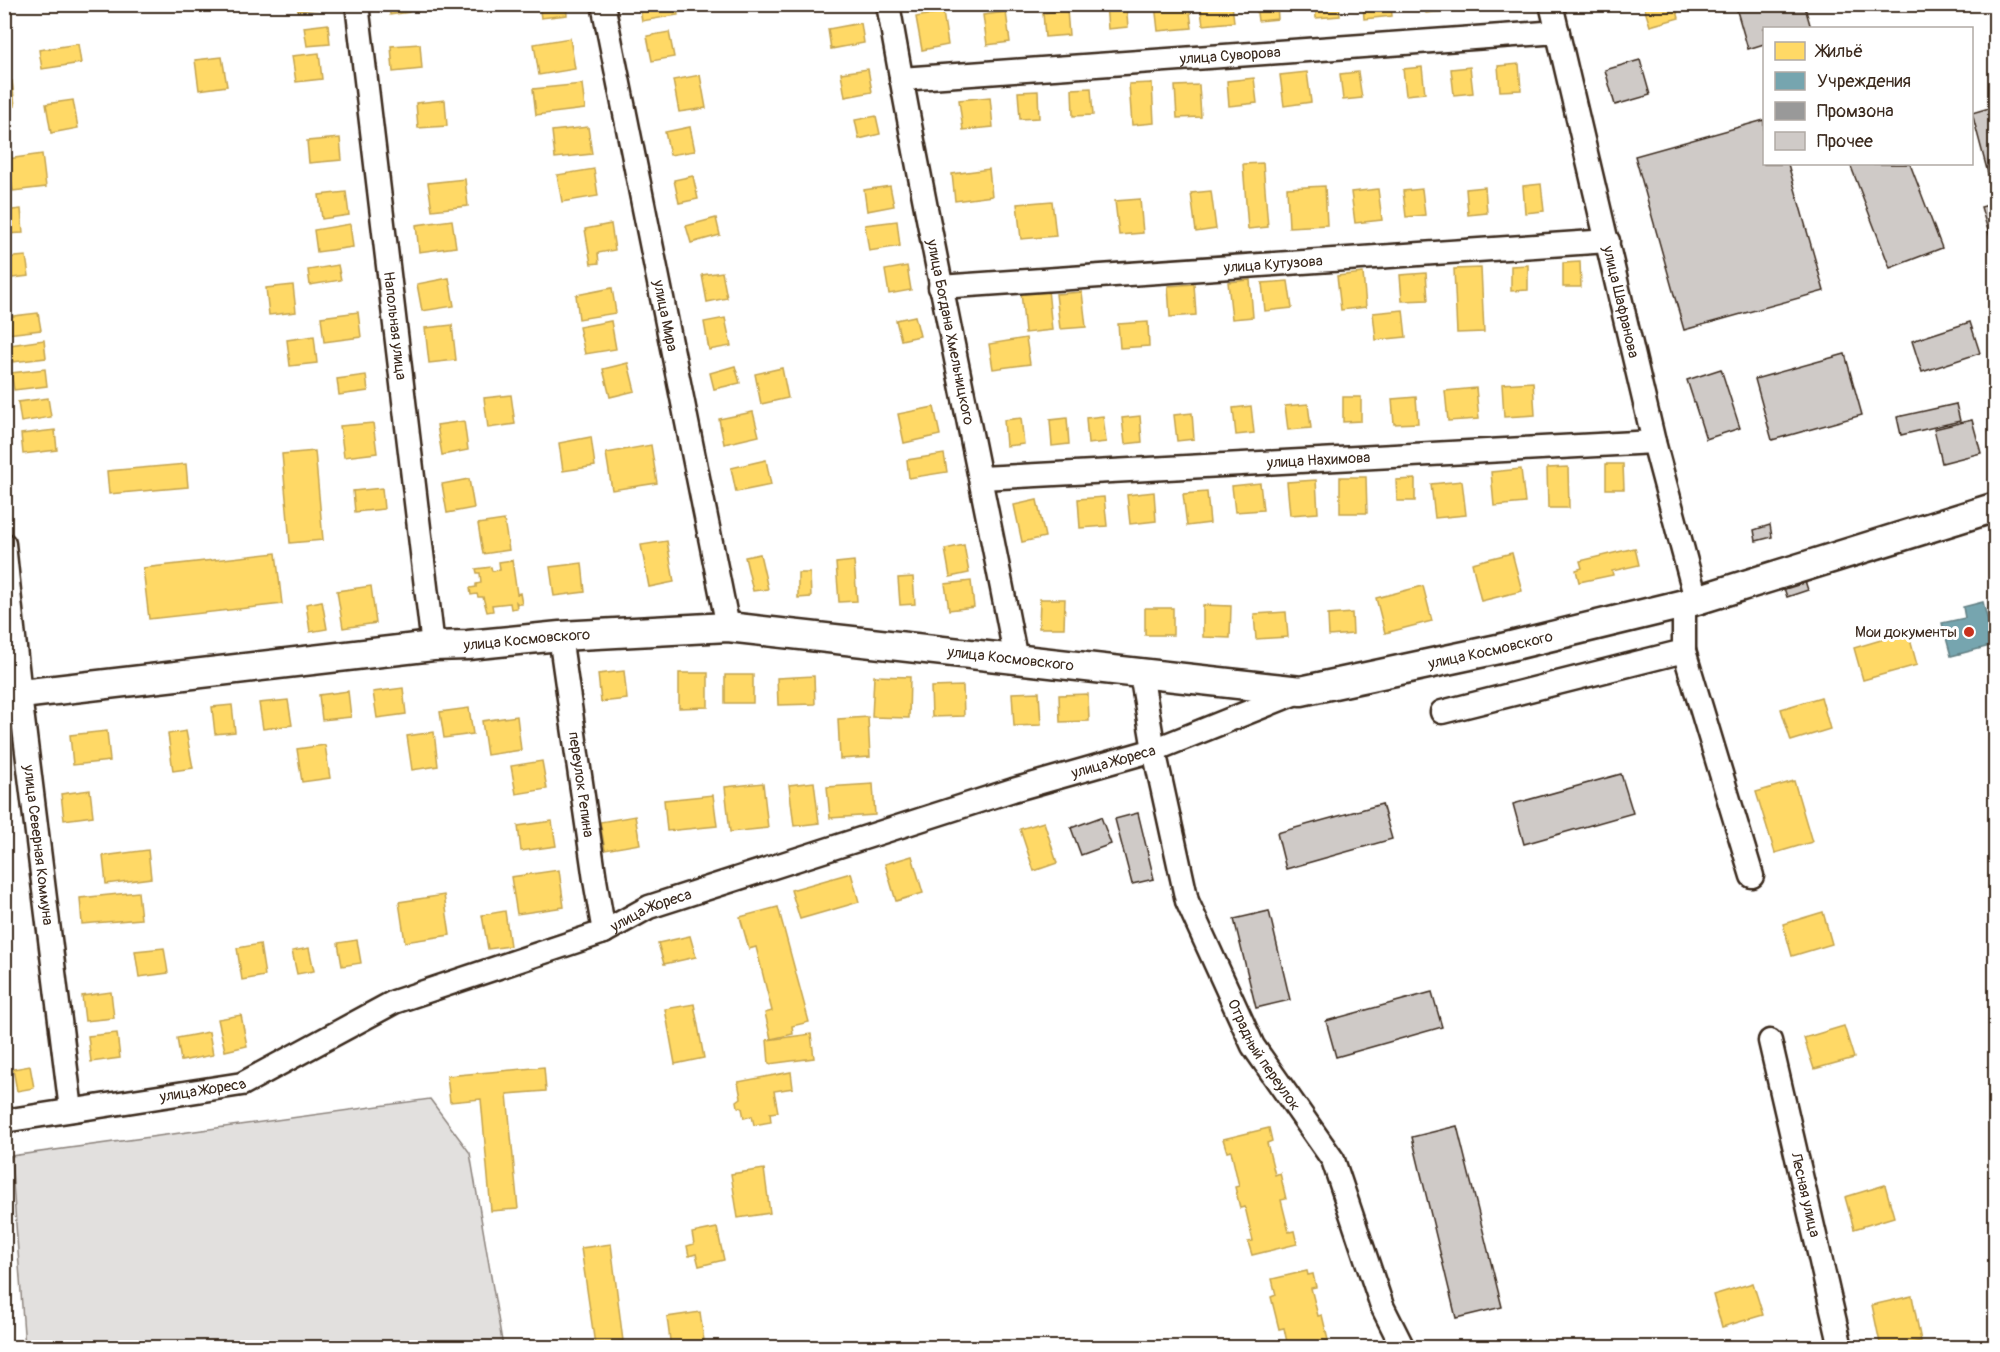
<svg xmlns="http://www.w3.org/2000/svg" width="2000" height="1352" font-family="Pangolin,sans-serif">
  <rect width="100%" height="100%" fill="#fff"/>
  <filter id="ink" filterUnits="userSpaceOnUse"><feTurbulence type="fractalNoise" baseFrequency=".0167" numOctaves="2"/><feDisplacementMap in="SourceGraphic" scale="12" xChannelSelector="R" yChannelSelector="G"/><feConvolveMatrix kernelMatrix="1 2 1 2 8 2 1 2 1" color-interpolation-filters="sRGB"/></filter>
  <g filter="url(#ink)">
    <!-- green -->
    <path fill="#e2e0de" stroke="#8e857e" stroke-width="1.5" d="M430 1099 470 1153 503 1347H25L11 1156Z"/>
    <!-- homes -->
    <g fill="#ffd966" stroke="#c4a450" stroke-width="1.5">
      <path d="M297 4H326V8L298 11Z"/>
      <path d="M389 4H408L409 12 390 15Z"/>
      <path d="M539 4H566L567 15 541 18Z"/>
      <path d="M639 4H676L678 15 642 21Z"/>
      <path d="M794 4H826L827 7 794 11Z"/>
      <path d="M1106 4H1126L1128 27 1108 29Z"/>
      <path d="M1155 4H1189L1192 28 1158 31Z"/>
      <path d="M1200 4H1232L1234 22 1203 25Z"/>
      <path d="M1256 4H1277L1278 19 1258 21Z"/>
      <path d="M1315 4H1339L1340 16 1316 18Z"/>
      <path d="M1363 4H1391L1392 16 1364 19Z"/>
      <path d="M1425 4H1444L1445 11 1426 13Z"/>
      <path d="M1643 4H1675L1679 18 1650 26Z"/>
      <path d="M1067 10 1069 35 1045 37 1043 13Z"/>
      <path d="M943 12 948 45 922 50 916 17Z"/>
      <path d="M1006 12 1010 42 987 45 983 15Z"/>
      <path d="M861 23 864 43 831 49 828 29Z"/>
      <path d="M328 24 330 44 307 46 304 27Z"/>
      <path d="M669 32 674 57 652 61 647 36Z"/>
      <path d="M570 38 575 69 539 75 534 44Z"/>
      <path d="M78 44 81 63 42 69 39 50Z"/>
      <path d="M420 44 422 69 393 72 391 46Z"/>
      <path d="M319 53 322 79 296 82 292 56Z"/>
      <path d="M222 57 227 86 199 90 195 60Z"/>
      <path d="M1519 64 1521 90 1500 91 1498 66Z"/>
      <path d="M1422 67 1425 93 1406 95 1403 69Z"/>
      <path d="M1470 67 1473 93 1454 95 1451 69Z"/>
      <path d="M868 69 872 92 845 97 841 73Z"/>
      <path d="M1307 72 1311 102 1284 106 1280 75Z"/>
      <path d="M1358 72 1362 98 1343 100 1340 74Z"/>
      <path d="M700 75 706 108 679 112 673 80Z"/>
      <path d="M1254 78 1257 103 1229 106 1227 81Z"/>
      <path d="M12 81 15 106 4 107V82Z"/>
      <path d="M1152 83 1154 123 1132 125 1129 84Z"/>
      <path d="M582 84 585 109 536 115 533 89Z"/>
      <path d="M1199 85 1201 117 1177 118 1175 86Z"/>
      <path d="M1091 88 1093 115 1073 116 1072 89Z"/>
      <path d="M1038 91 1039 118 1020 119 1018 92Z"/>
      <path d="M990 97 993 127 963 130 959 100Z"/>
      <path d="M73 100 78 128 51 133 46 104Z"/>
      <path d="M445 100 447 126 418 128 416 103Z"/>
      <path d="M876 116 880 134 859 139 855 120Z"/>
      <path d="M588 127 592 154 555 158 552 131Z"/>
      <path d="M690 127 695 151 670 155 665 132Z"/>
      <path d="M340 138 342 160 309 163 307 141Z"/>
      <path d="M42 154 46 187 13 191 8 159Z"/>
      <path d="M1263 163 1268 227 1248 229 1243 164Z"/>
      <path d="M594 169 598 196 562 202 557 175Z"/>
      <path d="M989 169 992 196 955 201 952 174Z"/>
      <path d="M693 176 698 199 679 203 674 180Z"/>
      <path d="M465 179 468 206 432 210 428 183Z"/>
      <path d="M1541 184 1544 211 1525 213 1523 186Z"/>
      <path d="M890 186 894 206 867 211 864 190Z"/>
      <path d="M1325 186 1327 225 1289 227 1287 188Z"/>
      <path d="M1485 187 1487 213 1468 215 1466 189Z"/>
      <path d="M1378 189 1382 220 1355 223 1351 192Z"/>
      <path d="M1422 189 1425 215 1406 217 1403 191Z"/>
      <path d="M1211 191 1216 229 1196 232 1191 193Z"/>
      <path d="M346 192 349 215 322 219 319 195Z"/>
      <path d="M1140 199 1143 233 1119 235 1115 201Z"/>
      <path d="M1052 201 1056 236 1021 239 1017 204Z"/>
      <path d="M21 209 23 233 4 234V211Z"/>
      <path d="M716 218 720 235 691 243 686 226Z"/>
      <path d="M452 220 456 247 419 252 416 225Z"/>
      <path d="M897 221 900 246 869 251 865 225Z"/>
      <path d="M350 224 353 247 317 252 314 230Z"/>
      <path d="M611 224 615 250 598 253 599 263 591 264 585 229Z"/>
      <path d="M26 256 29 276 4 279V258Z"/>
      <path d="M1580 262 1581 287H1563V263Z"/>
      <path d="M338 265 341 280 310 285 308 270Z"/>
      <path d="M1528 265V290L1511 291V266Z"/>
      <path d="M907 266 911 290 889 294 885 270Z"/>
      <path d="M1481 268 1484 332 1457 333 1454 269Z"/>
      <path d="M722 272 727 298 707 302 702 275Z"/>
      <path d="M1363 273 1366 307 1341 310 1337 276Z"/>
      <path d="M1426 273 1428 300 1402 301 1400 275Z"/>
      <path d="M449 278 454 306 422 311 417 284Z"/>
      <path d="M1250 280 1253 317 1232 319 1228 282Z"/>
      <path d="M1288 281 1292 308 1265 311 1262 283Z"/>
      <path d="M1194 284 1196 315 1170 317 1168 286Z"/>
      <path d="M293 285 296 312 269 315 266 288Z"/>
      <path d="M612 288 616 313 579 319 576 295Z"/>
      <path d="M1048 289 1052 330 1025 333 1021 292Z"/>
      <path d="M1082 292 1086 327 1060 329 1056 294Z"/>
      <path d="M1403 310 1406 337 1376 340 1373 313Z"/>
      <path d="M358 312 361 337 324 342 321 317Z"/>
      <path d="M38 313 41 330 7 334 5 317Z"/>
      <path d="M915 316 920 336 901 340 896 320Z"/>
      <path d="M725 318 731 346 709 350 704 322Z"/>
      <path d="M611 321 616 349 585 354 579 327Z"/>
      <path d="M1148 322 1149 346 1120 348 1118 324Z"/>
      <path d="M452 325 456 360 429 363 425 328Z"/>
      <path d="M314 336 317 363 290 366 287 340Z"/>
      <path d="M1026 338 1030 364 993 369 989 344Z"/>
      <path d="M44 340 46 358 13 362 10 345Z"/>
      <path d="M628 363 635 391 610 397 603 369Z"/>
      <path d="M735 366 740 383 714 389 710 373Z"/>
      <path d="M782 368 788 398 761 404 755 374Z"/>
      <path d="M45 369 47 386 14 390 11 373Z"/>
      <path d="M366 375 368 391 339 395 337 379Z"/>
      <path d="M1533 382 1535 415 1504 417 1502 384Z"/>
      <path d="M1476 388 1479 419 1448 421 1445 391Z"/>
      <path d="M511 395 515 424 488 428 484 398Z"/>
      <path d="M1343 397H1361V421L1343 422Z"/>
      <path d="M1416 397 1418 423 1394 424 1392 399Z"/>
      <path d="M48 398 51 417 21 422 18 402Z"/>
      <path d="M1308 404 1311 428 1288 430 1285 406Z"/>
      <path d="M1251 406 1254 433 1236 435 1233 408Z"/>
      <path d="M934 407 940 435 904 443 898 414Z"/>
      <path d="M753 412 759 436 724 444 719 419Z"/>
      <path d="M1192 413 1194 439 1177 441 1174 415Z"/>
      <path d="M1103 416 1106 442 1088 444 1086 418Z"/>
      <path d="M1140 416 1142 442 1125 444 1122 418Z"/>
      <path d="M1021 418 1024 444 1006 446 1004 420Z"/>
      <path d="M1067 418 1069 444 1052 446 1050 420Z"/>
      <path d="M464 421 468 450 442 455 437 425Z"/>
      <path d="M373 423 377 453 344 457 340 426Z"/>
      <path d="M55 430 57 450 23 454 21 434Z"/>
      <path d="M591 437 595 466 563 471 559 443Z"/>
      <path d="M651 445 657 483 612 490 606 453Z"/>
      <path d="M315 451 323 540 290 543 282 454Z"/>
      <path d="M944 454 947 472 909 478 907 460Z"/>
      <path d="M766 460 771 485 736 492 731 468Z"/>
      <path d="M186 464 188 487 109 494 107 471Z"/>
      <path d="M1606 464H1623L1624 489H1606Z"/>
      <path d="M1568 467 1569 508H1548L1547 468Z"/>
      <path d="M1521 469 1525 503 1494 506 1491 472Z"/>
      <path d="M1340 477H1366L1367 513H1340Z"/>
      <path d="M469 479 474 508 447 513 442 484Z"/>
      <path d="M1415 479V501H1397L1396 480Z"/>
      <path d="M1316 480 1318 513 1290 515 1287 482Z"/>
      <path d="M1462 481 1466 515 1435 518 1431 484Z"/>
      <path d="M1260 483 1263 510 1235 512 1232 486Z"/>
      <path d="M382 488 384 509 355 512 353 491Z"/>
      <path d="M1154 492 1156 521 1130 524 1127 495Z"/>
      <path d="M1207 492 1210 523 1187 526 1183 494Z"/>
      <path d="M1104 497 1107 526 1080 528 1078 499Z"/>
      <path d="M1037 500 1045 537 1022 542 1014 505Z"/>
      <path d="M504 520 509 550 483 554 478 524Z"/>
      <path d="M667 541 674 582 649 587 641 545Z"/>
      <path d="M964 545 969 573 950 577 945 549Z"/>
      <path d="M1635 548 1639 565 1612 571 1613 575 1579 582 1576 570 1582 568 1580 561Z"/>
      <path d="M276 553 282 604 149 619 143 568Z"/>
      <path d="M1512 553 1522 591 1481 601 1472 563Z"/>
      <path d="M760 554 768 589 753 591 745 557Z"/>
      <path d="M512 560 517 594 520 593 522 604H518L516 602 517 608 511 609 510 603 492 605 493 611 487 612 483 597H478L477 594 471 595 470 588 476 587V584L481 583 480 573H477L476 569 491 567 492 571 500 570 499 562Z"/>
      <path d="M854 561 857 601 839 602 836 563Z"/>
      <path d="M582 563 585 592 554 596 550 567Z"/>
      <path d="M798 573H810L811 597 798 598Z"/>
      <path d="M913 577 915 604 900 605 898 578Z"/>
      <path d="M971 581 974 607 949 610 945 584Z"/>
      <path d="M371 586 376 623 343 628 337 591Z"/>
      <path d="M1423 586 1432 621 1385 633 1376 598Z"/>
      <path d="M1040 599H1065L1064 628H1039Z"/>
      <path d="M322 601 327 629 310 632 306 604Z"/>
      <path d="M1203 605 1231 606 1230 638 1203 637Z"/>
      <rect x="1145" y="608" width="28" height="27"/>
      <path d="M1286 612 1288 637 1256 639 1254 614Z"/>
      <path d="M1352 613 1353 634 1329 636 1328 615Z"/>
      <path d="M1908 632 1917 665 1863 680 1854 648Z"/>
      <path d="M624 671 627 699 601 702 598 674Z"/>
      <path d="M679 673H708V707L679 708Z"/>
      <rect x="725" y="675" width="28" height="28"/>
      <path d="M814 676 815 704 778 705 777 678Z"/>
      <path d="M874 676 910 677 909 718 872 717Z"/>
      <path d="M963 686 964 716 932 717 931 687Z"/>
      <path d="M403 688 406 714 377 718 373 692Z"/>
      <path d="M348 691 351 717 322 720 319 695Z"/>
      <path d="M1039 692 1041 725 1014 726 1012 693Z"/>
      <path d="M1088 694 1089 721 1060 722 1059 695Z"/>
      <path d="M1821 697 1830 729 1791 741 1781 709Z"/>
      <path d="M288 700 292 725 263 729 259 703Z"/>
      <path d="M232 705 235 732 215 734 212 707Z"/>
      <path d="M469 708 473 734 444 738 440 712Z"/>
      <path d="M517 716 521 750 487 755 482 721Z"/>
      <path d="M868 717 870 757 840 759 838 719Z"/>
      <path d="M107 731 110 761 73 765 70 735Z"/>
      <path d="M186 731 193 768 173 771 168 734Z"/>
      <path d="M434 732 438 766 412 770 407 736Z"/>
      <path d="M325 745 330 778 302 782 297 749Z"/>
      <path d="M542 761 547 789 516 794 511 766Z"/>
      <path d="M1794 781 1812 842 1775 853 1756 792Z"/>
      <path d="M814 782 819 823 794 826 789 785Z"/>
      <path d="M763 783 768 828 730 832 725 787Z"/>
      <path d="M873 784 875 815 830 818 827 787Z"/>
      <path d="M90 790 93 816 64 820 61 794Z"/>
      <path d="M713 795 717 826 667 831 664 800Z"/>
      <path d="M635 816 640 844 605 850 600 822Z"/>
      <path d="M552 821 556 846 521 851 518 826Z"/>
      <path d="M1044 822 1057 863 1034 871 1020 829Z"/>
      <path d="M148 850 151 878 106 884 103 856Z"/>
      <path d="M912 856 923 893 896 901 885 864Z"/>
      <path d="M559 870 564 907 517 914 511 877Z"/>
      <path d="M851 873 859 902 800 919 791 890Z"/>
      <path d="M4 876 8 902H4Z"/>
      <path d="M138 892 141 919 82 924 80 898Z"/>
      <path d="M444 895 450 935 405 942 399 902Z"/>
      <path d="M778 907 809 1022 792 1026 793 1034 771 1039 765 1013 772 1011 756 947 749 949 740 917Z"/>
      <path d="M505 911 510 946 488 949 482 915Z"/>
      <path d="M1823 912 1832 944 1792 956 1783 924Z"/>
      <path d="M690 936 696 957 664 964 658 943Z"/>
      <path d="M357 940 361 963 342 966 338 943Z"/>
      <path d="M260 944 265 976 242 980 237 948Z"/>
      <path d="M164 948 168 973 139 977 135 951Z"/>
      <path d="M309 948 314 971 297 974 292 951Z"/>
      <path d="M111 992 114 1018 85 1021 82 996Z"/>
      <path d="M694 1004 704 1058 675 1064 665 1009Z"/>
      <path d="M241 1015 247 1046 225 1051 218 1019Z"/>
      <path d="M1844 1026 1854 1058 1814 1069 1804 1038Z"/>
      <path d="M209 1032 213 1055 181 1061 177 1038Z"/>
      <path d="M117 1033 120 1058 91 1062 88 1036Z"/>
      <path d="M811 1034 814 1058 769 1064 767 1040Z"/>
      <path d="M30 1066 34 1088 17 1091 13 1069Z"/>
      <path d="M544 1067 546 1091 507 1094 518 1209 491 1211 481 1099 450 1102 447 1076Z"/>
      <path d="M791 1072 793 1088 774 1091 778 1112 770 1113 771 1122 754 1125 752 1116 744 1118 742 1108 738 1107 737 1101 741 1098 738 1082Z"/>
      <path d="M1269 1128 1272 1141 1267 1143 1275 1175 1280 1173 1286 1199 1281 1200 1289 1232 1294 1231 1297 1244 1252 1255 1248 1242 1253 1241 1245 1207 1240 1208 1235 1187 1239 1186 1231 1151 1227 1152 1223 1139Z"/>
      <path d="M764 1169 770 1213 738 1218 731 1174Z"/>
      <path d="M1885 1185 1894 1217 1854 1229 1845 1197Z"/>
      <path d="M717 1228 724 1260 699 1266 696 1254 689 1256 687 1246 694 1244 692 1233Z"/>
      <path d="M611 1244 623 1341 595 1345 581 1248Z"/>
      <path d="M1307 1271 1308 1275 1313 1274 1316 1287 1311 1288 1318 1316 1322 1315 1328 1340 1323 1342 1325 1348H1283L1288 1347 1284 1328 1279 1329 1271 1297 1276 1295 1272 1279Z"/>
      <path d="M1753 1283 1763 1315 1722 1327 1713 1295Z"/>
      <path d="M1912 1296 1921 1341 1893 1348H1881L1872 1305Z"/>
      <path d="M700 1312 705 1348H671L667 1317Z"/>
    </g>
    <!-- public -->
    <path fill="#76a5af" stroke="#648084" stroke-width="1.5" d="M1983 602 1994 645 1951 656 1942 623 1965 618 1963 607Z"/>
    <!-- industry -->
    <path fill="#999" stroke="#7d7874" stroke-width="1.5" d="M1996 385V404L1990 387Z"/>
    <!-- building -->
    <g fill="#cfcac7" stroke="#3b2a1e" stroke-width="1.5">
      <path d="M1735 4H1804L1811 28H1764V44L1748 49Z"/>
      <path d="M1640 60 1650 95 1615 105 1605 70Z"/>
      <path d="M1996 106V179L1990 181 1972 113Z"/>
      <path d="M1764 120V164H1788L1824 291 1684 330 1635 156Z"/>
      <path d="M1850 164H1910L1942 248 1890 268Z"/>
      <path d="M1996 203V235L1990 237 1981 207Z"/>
      <path d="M1970 322 1980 353 1922 372 1912 341Z"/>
      <path d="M1845 354 1862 415 1772 440 1755 379Z"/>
      <path d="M1721 369 1740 428 1706 439 1687 380Z"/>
      <path d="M1956 404 1960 421 1901 435 1897 417Z"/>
      <path d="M1972 420 1981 453 1942 463 1934 429Z"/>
      <path d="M1770 525 1772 537 1756 541 1754 530Z"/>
      <path d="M1804 578 1808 590 1787 597 1783 585Z"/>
      <path d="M1621 774 1633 813 1524 844 1513 804Z"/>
      <path d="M1382 804 1392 839 1286 869 1277 833Z"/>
      <path d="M1138 813 1154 879 1132 884 1115 819Z"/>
      <path d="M1101 817 1111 844 1081 855 1071 828Z"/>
      <path d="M1269 911 1290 1000 1256 1008 1234 919Z"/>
      <path d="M1432 992 1442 1027 1336 1057 1326 1021Z"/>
      <path d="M1457 1126 1502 1307 1456 1318 1412 1137Z"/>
    </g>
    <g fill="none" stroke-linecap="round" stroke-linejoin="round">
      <defs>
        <g id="minor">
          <path id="s1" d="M357 4 433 646"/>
          <path id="s2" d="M603 4 728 627"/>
          <path id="s3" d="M888 4C926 224 974 441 1016 660"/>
          <path id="s4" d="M1551 4 1654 442 1696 599"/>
          <path id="s5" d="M901 79 1558 32"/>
          <path id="s6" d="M940 287 1608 241"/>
          <path id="s7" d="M981 478 1654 442"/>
          <path id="s8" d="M4 544 20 695 71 1110"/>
          <path id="s9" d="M560 636 595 880 604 932"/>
          <path d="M1684 651 1752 876"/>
          <path id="s10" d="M1141 673 1154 750 1187 901 1253 1046 1333 1160 1382 1306 1403 1348"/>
          <path d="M1442 712 1684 651V604"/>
          <path id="s11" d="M1770 1041 1841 1348"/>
          <path id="s12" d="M4 1121 242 1084 394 1002 604 932 649 907 1013 790 1154 750 1301 691"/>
        </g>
        <g id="major">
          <path id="s13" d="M4 696 433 646 468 645 560 636 728 627 1301 691 1498 649 1684 604 1996 507"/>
        </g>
      </defs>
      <!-- minor casing -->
      <use href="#minor" stroke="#3b2a1e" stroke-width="27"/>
      <!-- major casing -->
      <use href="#major" stroke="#3b2a1e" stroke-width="33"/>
      <!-- minor -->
      <use href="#minor" stroke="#fff" stroke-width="22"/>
      <!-- major -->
      <use href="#major" stroke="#fff" stroke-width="28"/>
    </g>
  </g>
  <!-- markers -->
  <circle fill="#c8321e" stroke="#fff" stroke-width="2" cx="1969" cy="632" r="6"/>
  <g text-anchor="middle" stroke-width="6" stroke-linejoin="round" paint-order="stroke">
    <!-- street labels -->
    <g font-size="15" fill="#3b2a1e" stroke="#fff">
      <text dy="5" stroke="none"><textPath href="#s5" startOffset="330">улица Суворова</textPath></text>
      <text dy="5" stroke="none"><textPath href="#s6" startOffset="334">улица Кутузова</textPath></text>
      <text dy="5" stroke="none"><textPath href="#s4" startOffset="306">улица Шафранова</textPath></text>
      <text dy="5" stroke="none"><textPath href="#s2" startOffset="318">улица Мира</textPath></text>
      <text dy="5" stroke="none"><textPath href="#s1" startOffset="324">Напольная улица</textPath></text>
      <text dy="5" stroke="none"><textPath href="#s3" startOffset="334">улица Богдана Хмельницкого</textPath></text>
      <text dy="5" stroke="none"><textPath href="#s7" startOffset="338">улица Нахимова</textPath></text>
      <text dy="5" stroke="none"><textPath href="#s13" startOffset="526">улица Космовского</textPath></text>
      <text dy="5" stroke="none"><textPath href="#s13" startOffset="1498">улица Космовского</textPath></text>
      <text dy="5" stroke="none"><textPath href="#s13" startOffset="1012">улица Космовского</textPath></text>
      <text dy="5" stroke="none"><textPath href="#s12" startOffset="1173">улица Жореса</textPath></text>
      <text dy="5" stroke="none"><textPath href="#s9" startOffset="150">переулок Репина</textPath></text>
      <text dy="5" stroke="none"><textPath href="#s8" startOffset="303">улица Северная Коммуна</textPath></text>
      <text dy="5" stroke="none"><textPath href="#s12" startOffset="687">улица Жореса</textPath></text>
      <text dy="5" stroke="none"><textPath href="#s10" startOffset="405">Отрадный переулок</textPath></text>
      <text dy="5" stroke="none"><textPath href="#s12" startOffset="201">улица Жореса</textPath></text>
      <text dy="5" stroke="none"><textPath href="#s11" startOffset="158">Лесная улица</textPath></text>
    </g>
    <!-- poi labels -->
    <g font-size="15" fill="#3b2a1e" stroke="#fff" text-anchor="end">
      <text x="1957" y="637">Мои документы</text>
    </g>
  </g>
  <!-- margin -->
  <rect width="2000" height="1352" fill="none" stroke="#fff" stroke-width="24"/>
  <rect x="12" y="12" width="1976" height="1328" fill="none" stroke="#3b2a1e" stroke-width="2" filter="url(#ink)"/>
  <!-- legend -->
  <rect x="1763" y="27" width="210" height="138" fill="#ffffff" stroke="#b1aaa5" stroke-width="1.5"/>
  <rect x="1775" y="42" width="30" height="18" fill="#ffd966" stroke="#b1aaa5" stroke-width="1.5"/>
  <text x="1817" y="57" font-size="18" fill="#3b2a1e">Жильё</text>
  <rect x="1775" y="72" width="30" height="18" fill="#76a5af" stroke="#b1aaa5" stroke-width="1.5"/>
  <text x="1817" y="87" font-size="18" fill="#3b2a1e">Учреждения</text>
  <rect x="1775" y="102" width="30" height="18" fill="#999999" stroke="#b1aaa5" stroke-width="1.5"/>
  <text x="1817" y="117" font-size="18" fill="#3b2a1e">Промзона</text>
  <rect x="1775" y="132" width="30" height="18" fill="#cfcac7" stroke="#b1aaa5" stroke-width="1.5"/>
  <text x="1817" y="147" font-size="18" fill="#3b2a1e">Прочее</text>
</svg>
